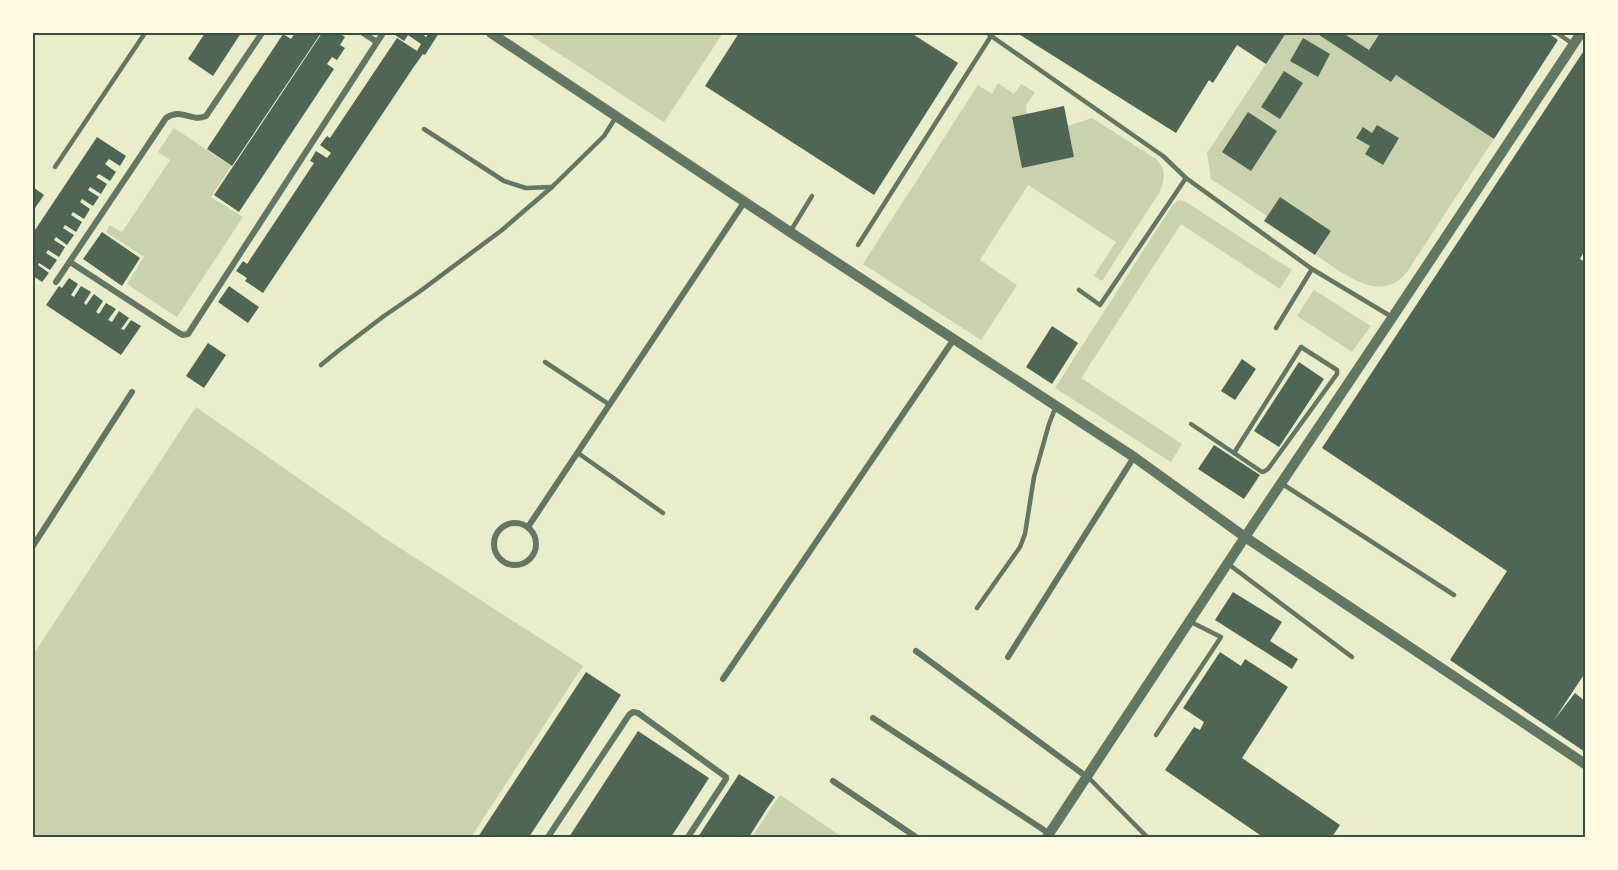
<svg xmlns="http://www.w3.org/2000/svg" width="1618" height="870" font-family="Figtree,sans-serif">
  <rect width="100%" height="100%" fill="#e9edc9"/>
  <!-- green -->
  <g fill="#cad2ad">
    <path d="M527 33H723L664 122Z"/>
    <path d="M1286 33H1316L1391 82 1396 75 1494 139 1407 272C1380 306 1342 272 1316 255L1331 231 1280 197 1267 216 1211 179 1207 153Z"/>
    <path d="M1343 33H1380L1369 50Z"/>
    <path d="M998 83 1014 94 1021 84 1035 92 1026 105 1027 114 1012 117 1023 168 1074 157 1068 126 1092 118 1156 159C1167 169 1165 181 1159 193L1102 281 1094 276 1116 242 1028 185 980 260 1017 285 981 340 863 264 978 85 992 94Z"/>
    <path d="M174 128 231 166 211 197 243 217 177 317 127 284 144 257 106 232 110 225 122 232 170 160 158 152Z"/>
    <path d="M1178 200 1184 201 1292 270 1280 289 1181 224 1081 378 1182 444 1171 462 1055 388 1172 206Z"/>
    <path d="M1314 290 1371 326 1352 352 1297 316Z"/>
    <path d="M196 407 386 539 583 666 471 837H33V655Z"/>
    <path d="M780 795 842 837H752Z"/>
  </g>
  <!-- building -->
  <g fill="#4f6655">
    <path d="M205 33H241L213 76 188 59Z"/>
    <path d="M295 33H321L232 166 207 149 283 34 291 39Z"/>
    <path d="M322 33H339L345 37 340 45 345 48 337 60 332 57 327 64 334 69 239 212 214 195Z"/>
    <path d="M392 33H421L426 37 429 33H439L425 55 423 54 413 68 263 293 245 281 247 278 236 271 243 261 247 264 314 163 310 161 316 151 327 158 331 153 320 145 327 136 330 138 397 38 417 51 421 44 408 35 404 41Z"/>
    <path d="M739 33H911L958 63 874 195 705 86Z"/>
    <path d="M1017 33H1286L1266 64 1237 45 1213 83 1209 80 1176 133Z"/>
    <path d="M1316 33H1343L1369 50 1380 33H1548L1558 40 1494 139 1396 75 1391 82Z"/>
    <path d="M1303 38 1330 54 1318 77 1290 61Z"/>
    <path d="M1585 49V250L1580 259 1585 262V673L1554 720 1575 693 1585 701V752L1450 660 1507 571 1322 448Z"/>
    <path d="M1284 71 1303 83 1280 119 1261 107Z"/>
    <path d="M1064 106 1074 157 1022 168 1012 117Z"/>
    <path d="M1248 112 1277 131 1251 171 1222 152Z"/>
    <path d="M1377 125 1399 138 1383 165 1365 154 1370 146 1356 138 1363 127 1372 133Z"/>
    <path d="M97 137 126 156 120 166 109 159 105 164 116 172 110 181 99 174 96 177 107 184 101 194 90 187 88 190 99 197 93 206 82 199 80 202 90 209 84 219 73 212 71 215 82 222 76 232 65 225 63 228 74 235 67 245 56 237 54 240 65 247 59 257 48 250 46 253 57 260 50 270 39 263 38 265 49 273 42 282 33 276V233Z"/>
    <path d="M33 187 44 195 33 211Z"/>
    <path d="M1280 197 1331 231 1315 255 1264 221Z"/>
    <path d="M102 232 140 258 122 286 83 259Z"/>
    <path d="M69 278 78 284 71 295 74 297 81 286 91 292 84 303 86 305 94 294 103 301 96 312 99 314 106 303 116 309 108 320 112 322 119 311 129 318 121 329 124 330 131 320 141 326 121 355 46 305 59 286 62 288Z"/>
    <path d="M229 286 259 307 248 323 218 302Z"/>
    <path d="M1052 326 1078 343 1052 384 1026 367Z"/>
    <path d="M208 343 226 355 204 388 186 376Z"/>
    <path d="M1242 359 1256 369 1235 400 1221 391Z"/>
    <path d="M1299 362 1324 379 1279 447 1254 431Z"/>
    <path d="M1214 445 1260 475 1244 499 1198 469Z"/>
    <path d="M1233 592 1282 622 1270 641 1298 659 1292 669 1215 620Z"/>
    <path d="M1220 652 1241 666 1245 659 1288 687 1242 758 1340 825 1332 837H1263L1165 770 1194 727 1200 730 1204 722 1183 708Z"/>
    <path d="M586 672 621 695 578 762 529 837H478Z"/>
    <path d="M638 731 709 778 675 831 671 837H569Z"/>
    <path d="M739 774 775 797 766 810 749 837H698Z"/>
  </g>
  <g fill="none" stroke-linecap="round" stroke-linejoin="round">
    <!-- service -->
    <g stroke="#617663" stroke-width="4.5">
      <path d="M987 33 1163 156 1186 178 1312 269 1392 317"/>
      <path d="M1557 33 1573 44"/>
      <path d="M424 129 504 181 526 188 552 187"/>
      <path d="M55 167 145 33"/>
      <path d="M790 232 812 196"/>
      <path d="M858 245 991 36"/>
      <path d="M1079 290 1100 305 1186 178"/>
      <path d="M1276 328 1312 269"/>
      <path d="M1301 347 1337 370V374L1268 469 1265 471 1262 472 1234 453Z"/>
      <path d="M545 362 610 405"/>
      <path d="M321 365 338 351 384 316 419 292 502 230 552 187 604 136 616 117"/>
      <path d="M1191 424 1234 453"/>
      <path d="M578 453 663 513"/>
      <path d="M1281 483 1454 595"/>
      <path d="M1227 563 1352 657"/>
      <path d="M977 608 1020 547 1025 534 1034 477 1049 424 1056 406"/>
      <path d="M1156 735 1221 637 1189 621"/>
      <path d="M1088 777 1147 837"/>
    </g>
    <!-- minor -->
    <g stroke="#617663" stroke-width="6">
      <path d="M363 33 377 42"/>
      <path d="M70 262 179 333 183 335 188 334 383 33"/>
      <path d="M56 282 166 118C182 107 191 123 206 116L262 33"/>
      <circle cx="515" cy="544" r="21"/>
      <path d="M528 527 745 201"/>
      <path d="M33 546 132 392"/>
      <path d="M916 651 1087 777"/>
      <path d="M1008 657 1134 457"/>
      <path d="M723 679 954 339"/>
      <path d="M873 718 1050 834"/>
      <path d="M833 781 916 837"/>
      <path d="M548 837 629 715 633 712 638 713 726 777V779L688 837"/>
    </g>
    <!-- tertiary -->
    <g stroke="#617663" stroke-width="10">
      <path d="M491 33 790 232 1134 457 1245 537 1585 764"/>
      <path d="M1047 837 1245 537 1392 318 1581 33"/>
    </g>
  </g>
  <!-- border -->
  <rect width="1618" height="870" fill="none" stroke="#fefae0" stroke-width="69"/>
  <rect x="34" y="34" width="1550" height="802" fill="none" stroke="#344e41" stroke-width="2"/>
</svg>
